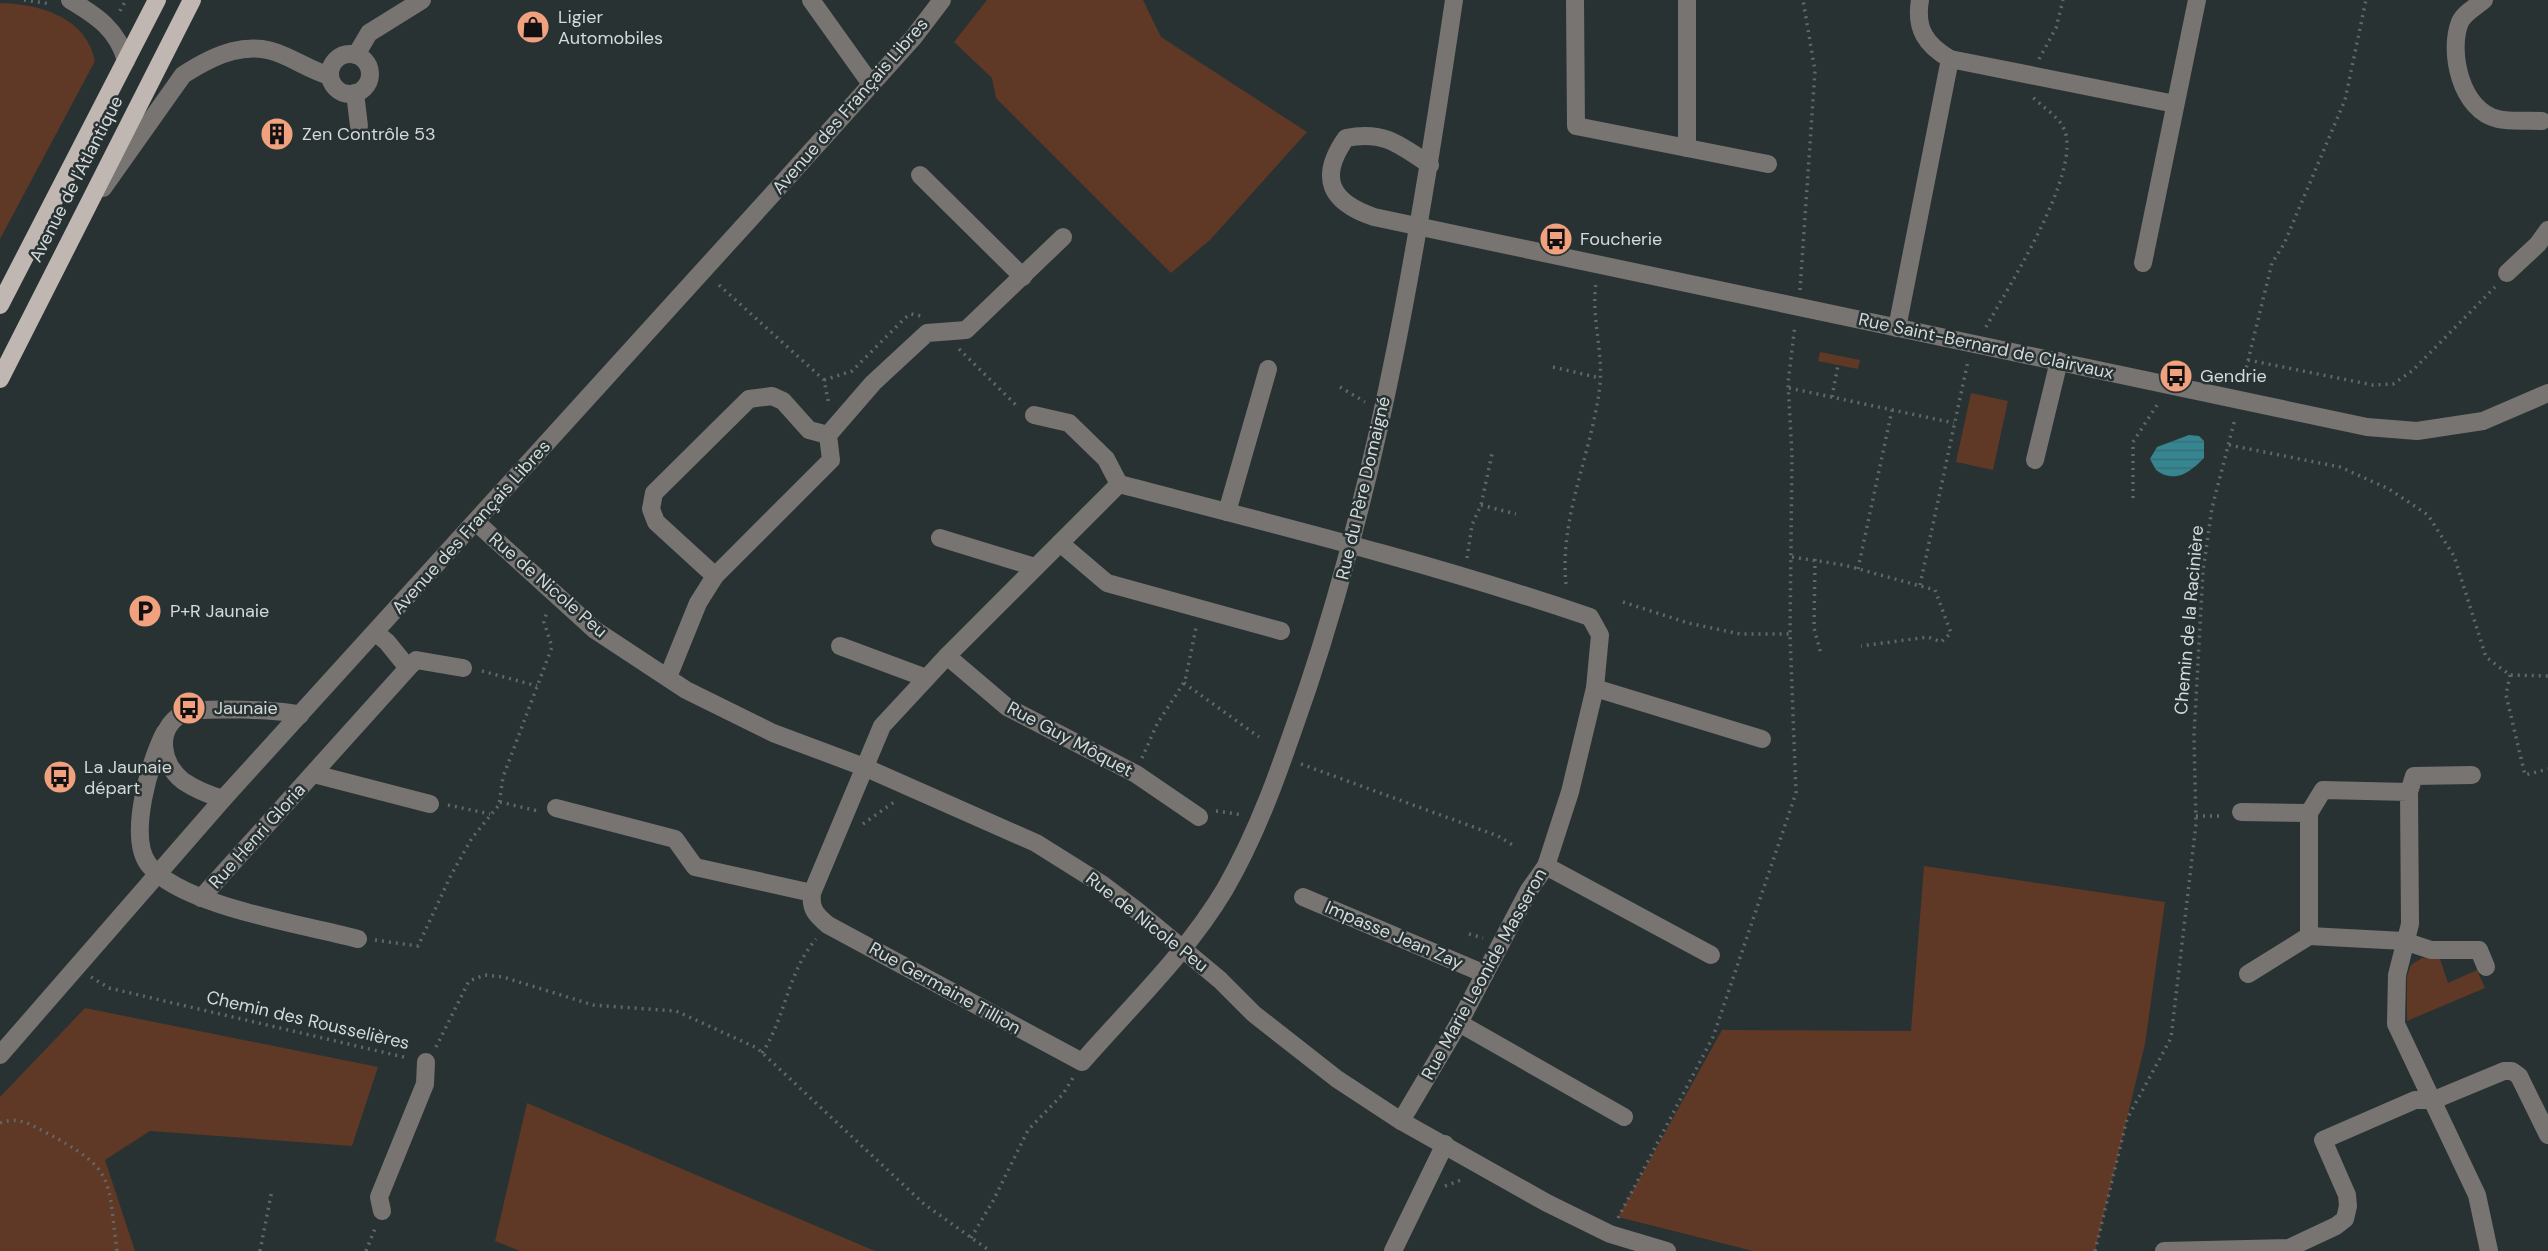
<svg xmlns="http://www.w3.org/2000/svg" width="2548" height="1251" font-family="'DM Sans',sans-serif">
  <defs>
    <pattern id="water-rules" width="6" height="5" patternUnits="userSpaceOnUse" patternTransform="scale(1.75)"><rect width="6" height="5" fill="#368692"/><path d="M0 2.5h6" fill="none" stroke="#3a6e76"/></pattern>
  </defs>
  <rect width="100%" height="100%" fill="#283233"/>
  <!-- green -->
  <g fill="#5f3826">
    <path d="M987 0H1143L1161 37 1307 132 1211 239 1171 273 996 98 992 78 954 42Z"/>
    <path d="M0 3C40 4 86 17 95 61L0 239Z"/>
    <path d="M1820 352 1860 360 1858 369 1818 361Z"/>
    <path d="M1971 393 2008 401 1993 470 1956 462Z"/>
    <path d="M1924 866 2165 902 2145 1044 2095 1251H1753L1618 1217 1722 1030 1911 1031Z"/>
    <path d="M2422 958 2440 959 2448 983 2477 970 2485 988 2407 1021V976L2411 965Z"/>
    <path d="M85 1008 378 1067 352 1146 150 1131 105 1160 135 1251H0V1097Z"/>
    <path d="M527 1103 875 1251H520L495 1241Z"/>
  </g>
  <!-- water -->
  <path fill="url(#water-rules)" d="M2189 435 2199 436 2204 441V458C2189 473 2175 484 2156 470L2150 459 2157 447Z"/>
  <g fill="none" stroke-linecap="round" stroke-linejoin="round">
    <!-- path -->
    <g stroke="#606869" stroke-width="3.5" stroke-dasharray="2 5" stroke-linecap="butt">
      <path d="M24 0 51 4"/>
      <path d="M120 11 126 0"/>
      <path d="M2039 59 2056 28 2063 0"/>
      <path d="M719 285 824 380 829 405"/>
      <path d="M1800 290 1815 71 1803 0"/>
      <path d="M1986 327C2007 289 2083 171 2064 129 2059 116 2040 106 2031 95"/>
      <path d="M959 349 1018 407"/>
      <path d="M2248 360 2373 385 2393 384 2412 371 2495 287"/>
      <path d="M1553 367 1600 378"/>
      <path d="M824 380 852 371 905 318 911 314 921 316"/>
      <path d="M2243 381 2272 263 2284 244 2345 100 2366 0"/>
      <path d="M1340 387 1365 402"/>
      <path d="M1789 388 1954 423"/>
      <path d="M1832 397 1838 365"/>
      <path d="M2229 445 2340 467 2389 489 2428 515 2454 556 2486 657 2510 675 2548 676"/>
      <path d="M2133 498V442L2159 402"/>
      <path d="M1481 505 1516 514"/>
      <path d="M1792 557 1844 565 1935 590 1951 633 1941 642 1928 637 1861 646"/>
      <path d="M1467 558 1472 525 1481 505 1492 454"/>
      <path d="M1815 559 1814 628 1821 654"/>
      <path d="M1858 569 1892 410"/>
      <path d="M1566 584C1559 516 1593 451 1600 384 1603 350 1591 317 1596 283"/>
      <path d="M1920 585 1968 361"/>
      <path d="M1623 602 1688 623 1740 634H1790"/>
      <path d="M482 671 537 686"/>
      <path d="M2510 675 2506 695 2525 775 2548 769"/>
      <path d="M1184 683 1259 737"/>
      <path d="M1142 758 1157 724 1185 681 1196 628"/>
      <path d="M1301 764 1498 836 1516 847"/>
      <path d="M500 802 538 811"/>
      <path d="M448 805 490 814"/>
      <path d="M1216 811 1243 815"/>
      <path d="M2196 816H2222"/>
      <path d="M863 824 894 802"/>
      <path d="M1469 934 1483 938"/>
      <path d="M375 940 418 946 451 875 472 838 499 805 503 777 552 647 544 622 547 611"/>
      <path d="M91 977 109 988 408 1058"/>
      <path d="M436 1047 469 981 485 975 503 977 593 1005 676 1011 757 1048 924 1204 990 1251"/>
      <path d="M762 1053C786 1017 787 973 816 939"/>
      <path d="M0 1123C18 1116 30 1124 45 1132 116 1170 107 1176 117 1251"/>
      <path d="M1445 1186 1464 1179"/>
      <path d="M1618 1218 1713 1037 1796 793 1790 634 1792 455 1788 383 1795 325"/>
      <path d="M971 1238 993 1201 1028 1130 1063 1094 1074 1076"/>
      <path d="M260 1251 272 1190"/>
      <path d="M366 1251 376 1226"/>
      <path d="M2095 1251 2127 1119 2171 1038 2196 824 2194 735 2203 571 2212 508 2235 419"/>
    </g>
    <!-- minor -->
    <g stroke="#787472" stroke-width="18">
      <path d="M70 0C97 16 118 30 126 61"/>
      <path d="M811 0 871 84"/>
      <path d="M1575 0 1576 126 1768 164"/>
      <path d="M1687 0V148"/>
      <path d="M2484 0C2477 6 2464 13 2460 22 2448 52 2461 111 2498 119 2511 122 2528 120 2542 121"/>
      <circle cx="350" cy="74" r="20"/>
      <path d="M356 55 369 33 422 0"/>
      <path d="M1950 59 2175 104"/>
      <path d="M355 93 359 126"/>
      <path d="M1430 165C1400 145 1384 130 1346 138 1318 178 1330 202 1374 217L2367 427 2417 431 2483 421 2548 393"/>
      <path d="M920 175 1023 277"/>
      <path d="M103 188 183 75C214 55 249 38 285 56 301 63 313 71 330 76"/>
      <path d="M2143 263 2197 0"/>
      <path d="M2507 273 2538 244 2548 230"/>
      <path d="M1897 328 1950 59C1926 45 1915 29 1920 0"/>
      <path d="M1034 415 1069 423 1106 459 1119 484"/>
      <path d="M2035 460 2059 361"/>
      <path d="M1227 512 1268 369"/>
      <path d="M476 522 595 630 686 690 773 733 864 767 1036 843 1103 885 1136 910 1220 980 1254 1014 1337 1079 1401 1121 1547 1203 1610 1234 1667 1251"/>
      <path d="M940 538 1035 567"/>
      <path d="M1060 543 1107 583 1281 631"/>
      <path d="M715 576 656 522 651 509 654 493 749 399 772 396 783 401 809 430 828 435"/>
      <path d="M376 633 387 642 408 668"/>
      <path d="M840 646 926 678"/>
      <path d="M947 656 1007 707 1136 774 1199 817"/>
      <path d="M668 677 698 603 715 576 831 460 828 435 873 383 927 333 966 330 1063 237"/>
      <path d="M1595 688 1762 739"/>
      <path d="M165 732C150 760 127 838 149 865 181 906 306 925 358 939"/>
      <path d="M314 774 430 804"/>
      <path d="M2409 792 2414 776 2472 775"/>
      <path d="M223 799C209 795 195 789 183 781 161 764 155 729 182 714 197 706 283 710 300 715"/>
      <path d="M556 808 675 839 695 867 812 893"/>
      <path d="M2241 812 2309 813 2323 790 2409 792 2410 924 2397 975 2396 1024 2477 1195 2489 1251"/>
      <path d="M2309 813V936L2404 941 2431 950H2479L2486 967"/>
      <path d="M1546 866 1711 955"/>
      <path d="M1303 897 1485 974"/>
      <path d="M201 898 408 668 416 660 463 668"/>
      <path d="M2248 974 2309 936"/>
      <path d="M1459 1023 1624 1117"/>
      <path d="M0 1055 223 799 769 198 913 38 942 0"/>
      <path d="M1401 1121 1459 1023 1529 890 1546 866 1570 792 1595 688 1600 635 1590 617C1435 564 1277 525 1119 484L947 656 882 726 812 893C810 909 816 915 828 925L1082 1062C1130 1007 1187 953 1225 889 1262 825 1284 756 1308 687 1382 465 1420 231 1454 0"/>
      <path d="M382 1211 379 1197 425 1084 426 1062"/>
      <path d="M1393 1251 1445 1144"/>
      <path d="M2164 1251 2289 1248 2336 1226 2345 1219 2348 1206 2347 1195 2323 1140 2415 1100H2434L2504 1071H2512L2519 1076 2548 1135"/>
    </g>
    <!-- major -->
    <g stroke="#c0b7b3" stroke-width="18">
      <path d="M0 305 157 0"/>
      <path d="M0 379 192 0"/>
    </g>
  </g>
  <!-- icons -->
  <defs>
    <symbol id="shop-disc" viewBox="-11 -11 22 22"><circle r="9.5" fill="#f1a17d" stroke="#283233"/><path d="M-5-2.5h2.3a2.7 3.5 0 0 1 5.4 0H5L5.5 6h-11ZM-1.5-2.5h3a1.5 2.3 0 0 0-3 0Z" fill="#111"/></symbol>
    <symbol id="building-disc" viewBox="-11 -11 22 22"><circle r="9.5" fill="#f1a17d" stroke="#283233"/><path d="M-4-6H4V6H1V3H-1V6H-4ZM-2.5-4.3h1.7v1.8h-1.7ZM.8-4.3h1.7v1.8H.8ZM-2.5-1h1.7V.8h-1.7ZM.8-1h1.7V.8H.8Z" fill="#111"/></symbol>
    <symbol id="bus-disc" viewBox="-11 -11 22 22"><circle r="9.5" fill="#f1a17d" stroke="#283233"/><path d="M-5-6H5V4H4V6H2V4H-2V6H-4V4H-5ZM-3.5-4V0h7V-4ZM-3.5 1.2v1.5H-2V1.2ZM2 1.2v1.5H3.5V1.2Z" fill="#111"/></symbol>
    <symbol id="parking-disc" viewBox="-11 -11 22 22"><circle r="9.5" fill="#f1a17d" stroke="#283233"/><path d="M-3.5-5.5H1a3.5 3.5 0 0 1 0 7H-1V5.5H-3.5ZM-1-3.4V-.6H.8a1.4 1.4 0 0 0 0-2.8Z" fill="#111"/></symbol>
  </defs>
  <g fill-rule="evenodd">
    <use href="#shop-disc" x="514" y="8" width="38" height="38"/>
    <use href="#building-disc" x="258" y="115" width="38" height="38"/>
    <use href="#bus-disc" x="1537" y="220" width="38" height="38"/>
    <use href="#bus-disc" x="2157" y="357" width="38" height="38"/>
    <use href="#parking-disc" x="126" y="592" width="38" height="38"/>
    <use href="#bus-disc" x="170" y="689" width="38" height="38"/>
    <use href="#bus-disc" x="41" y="758" width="38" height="38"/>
  </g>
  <g text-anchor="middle" stroke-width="5" stroke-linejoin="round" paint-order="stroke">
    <!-- poi labels -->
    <g font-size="18" fill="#d4d9da" stroke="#283233" text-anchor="start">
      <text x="558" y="23">Ligier<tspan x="558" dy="21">Automobiles</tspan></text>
      <text x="302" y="140">Zen Contrôle 53</text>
      <text x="1580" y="245">Foucherie</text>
      <text x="2200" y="382">Gendrie</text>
      <text x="170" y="617">P+R Jaunaie</text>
      <text x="214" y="714">Jaunaie</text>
      <text x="84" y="773">La Jaunaie<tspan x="84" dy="21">départ</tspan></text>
    </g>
    <!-- street labels -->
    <g font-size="18" fill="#d4d9da" stroke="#283233">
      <text transform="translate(850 106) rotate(-49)" y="6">Avenue des Français Libres</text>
      <text transform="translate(76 179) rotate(-63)" y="6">Avenue de l'Atlantique</text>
      <text transform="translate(1986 346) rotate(12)" y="6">Rue Saint-Bernard de Clairvaux</text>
      <text transform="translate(1363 488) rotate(-77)" y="6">Rue du Père Domaigné</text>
      <text transform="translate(471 527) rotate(-48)" y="6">Avenue des Français Libres</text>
      <text transform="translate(548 585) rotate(41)" y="6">Rue de Nicole Peu</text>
      <text transform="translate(2189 620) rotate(-85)" y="6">Chemin de la Racinière</text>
      <text transform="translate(1070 739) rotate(28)" y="6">Rue Guy Môquet</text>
      <text transform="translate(257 836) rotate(-48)" y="6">Rue Henri Gloria</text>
      <text transform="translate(1147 922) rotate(38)" y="6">Rue de Nicole Peu</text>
      <text transform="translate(1394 935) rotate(23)" y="6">Impasse Jean Zay</text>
      <text transform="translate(1484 974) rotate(-61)" y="6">Rue Marie Leonide Masseron</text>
      <text transform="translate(945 988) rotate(29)" y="6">Rue Germaine Tillion</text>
      <text transform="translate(308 1020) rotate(13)" y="6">Chemin des Rousselières</text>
    </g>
  </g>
</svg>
